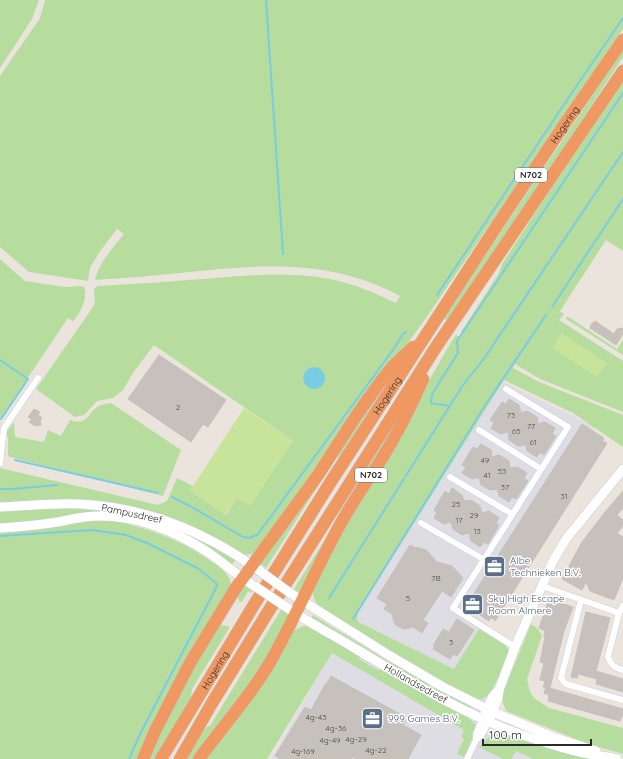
<svg xmlns="http://www.w3.org/2000/svg" width="623" height="759" font-family="Quicksand,sans-serif">
  <rect width="100%" height="100%" fill="#ebe4dd"/>
  <!-- industrial -->
  <path fill="#dedde4" d="M496 378 595 427 477 617 488 624 492 734 586 759H271L381 566Z"/>
  <!-- green -->
  <g fill="#b7dd9e" fill-rule="evenodd">
    <path d="M0 0H39L32 19 0 68Z"/>
    <path d="M45 0H623V29L426 318 256 552C251 555 247 555 241 554L134 509 0 505V468L158 505 167 501 177 478 193 486 190 491 226 515 237 498 293 441 154 345 133 373 123 390 113 398 97 401 84 415 75 417 36 389 95 304 94 289 97 286C137 284 176 281 215 278 252 275 288 272 324 278 350 282 373 292 396 303L400 296C328 257 258 265 180 273 152 276 124 278 95 280 99 262 113 248 124 234L117 229 98 254 90 268 88 281 29 272 0 247V76L40 18ZM312 367C320 368 325 372 324 381L316 389 309 388 303 381C302 374 305 370 312 367Z"/>
    <path d="M623 50V57L450 322 443 318Z"/>
    <path d="M623 81V251L606 240 560 311 564 314 559 320 623 361V412L540 379 515 364 513 368 539 382 623 415V447L573 413 504 380 357 614V620L360 623 454 669 479 629 505 645 508 649 509 656 490 694 482 699H475L403 661 395 653 319 606C307 594 316 581 321 568L450 344 456 335 461 338 463 334 461 332 499 273 502 264 579 145Z"/>
    <path d="M0 259 25 281 65 287 81 286 84 287C88 298 81 313 73 321L68 318 0 419Z"/>
    <path d="M567 316 617 349 623 340V355L566 319Z"/>
    <path d="M396 369 339 458 337 456 266 568 259 563 340 445Z"/>
    <path d="M409 402 303 595 294 589 352 496 351 495 362 474Z"/>
    <path d="M111 403 181 450 163 496 10 457 8 455V438L6 433 14 422 15 437 44 442 48 430 61 436 70 420C88 425 85 417 96 408 100 404 106 404 111 403Z"/>
    <path d="M89 507 169 524 237 558 231 566 165 527 71 516 0 525V510Z"/>
    <path d="M102 518C141 526 177 537 209 560 218 566 229 572 231 584L141 759H0V530Z"/>
    <path d="M241 584 254 589 251 593 248 591 242 602 239 601 236 592Z"/>
    <path d="M282 608 292 615 252 681 194 759H186L203 731 208 726H210Z"/>
    <path d="M313 615 389 662 404 667 473 705 471 708 430 687 310 620Z"/>
    <path d="M531 624 538 629 542 636 527 679 530 692 534 698 549 708 623 728V754L588 744 506 711 503 703 502 695Z"/>
    <path d="M223 625 230 627 192 689 191 697 154 759H146L215 626Z"/>
    <path d="M303 626H307L343 644 360 657 359 659 379 671 380 669 388 671 468 717 475 724C474 737 469 746 464 757L457 754 464 739 461 737 464 730 332 653 267 759H202L293 631Z"/>
    <path d="M498 732H502L596 759H533L516 751 511 759H503L479 747 492 734Z"/>
  </g>
  <!-- pitch -->
  <g fill="#c8e39a">
    <path d="M562 333 607 363 597 377 552 348Z"/>
    <path d="M244 408 293 441 250 506 237 498 225 515 190 491Z"/>
  </g>
  <!-- water -->
  <circle fill="#78cde4" cx="314" cy="378" r="11"/>
  <g fill="none" stroke-linecap="round" stroke-linejoin="round">
    <!-- stream -->
    <g stroke="#78cde4" stroke-width="2">
      <path d="M266 0 283 254"/>
      <path d="M437 295 569 97 623 18"/>
      <path d="M552 307 623 199"/>
      <path d="M0 360 28 379 1 419"/>
      <path d="M449 406 431 403 432 394 458 353 457 341 623 93"/>
      <path d="M15 460 158 493"/>
      <path d="M0 489H12L57 485"/>
      <path d="M172 497 190 506 243 537 250 538 258 534 395 347 402 335 406 332"/>
      <path d="M0 536 92 530 126 535 147 543 199 569 216 583 217 586 139 736 129 759"/>
      <path d="M329 598 463 385 483 360 623 152"/>
      <path d="M353 619 486 404 546 315"/>
    </g>
  </g>
  <!-- building -->
  <g fill="#c6c1bc" stroke="#c6c0b7">
    <path d="M595 321 614 334 617 329 623 328V334L616 345 590 328 592 323H593Z"/>
    <path d="M159 355 226 400 208 427 203 424 191 442 128 399Z"/>
    <path d="M509 399 519 405 521 413 527 411 537 417 538 424 545 422 555 428 552 434 556 436 544 455 540 452 537 457 527 451 526 445 518 446 509 440 508 432 500 434 491 428 494 423 490 420 502 402 506 404Z"/>
    <path d="M34 409 40 412 38 415 42 418 40 421 41 425 35 426 29 422 32 419 28 417Z"/>
    <path d="M582 424 604 438 602 441 607 443 495 621 491 617 489 621 466 606Z"/>
    <path d="M481 444 491 450 492 457 499 455 509 461 510 468 517 467 527 473 524 478 528 481 516 499 512 497 509 502 499 496 497 489 490 490 481 485 479 477 472 479 462 473 466 467 462 465 473 447 477 449Z"/>
    <path d="M452 488 462 495 464 501 471 500 480 506 482 513 489 511 499 518 496 523 499 525 488 544 484 542 480 547 471 541 469 533 462 535 453 529 451 522 444 524 434 518 437 512 434 510 445 491 449 494Z"/>
    <path d="M623 491V508L617 515 623 520V526L617 533 623 537V578L614 600 590 591 586 582 582 590 562 579 582 542 605 512Z"/>
    <path d="M410 545 416 548V547L426 550 437 562 452 566 463 578 451 597 442 591 423 620 428 623 422 633 413 627 404 629 397 626 394 622 392 614 384 609 387 604 377 598Z"/>
    <path d="M549 599 573 607 564 631 550 688 543 687 545 681 540 680 544 663 540 662 545 637H544L545 631 539 628Z"/>
    <path d="M586 612 610 618 596 671 623 679V692L596 684 597 679 578 674 577 678 571 677Z"/>
    <path d="M457 619 474 630 457 656 453 654 450 659 433 649 435 646H433L443 629 449 632Z"/>
    <path d="M331 676 407 718 403 725 421 735 408 759H356L352 757 351 759H312L309 758 308 759H280L275 756 305 707 311 710 326 683H327Z"/>
    <path d="M546 687 623 709V716H622L620 721 548 701 549 695 544 693Z"/>
  </g>
  <g fill="none" stroke-linecap="round" stroke-linejoin="round">
    <defs>
      <g id="street">
        <path d="M506 389 568 427 453 608 515 647"/>
        <path d="M479 430 541 469"/>
        <path d="M0 464 4 428 38 378"/>
        <path d="M450 477 512 514"/>
        <path d="M421 523 483 559"/>
        <path d="M542 586 619 613"/>
        <path d="M581 600 561 678 566 684 623 700"/>
        <path d="M623 606 619 613 608 657C611 665 615 668 623 670"/>
        <path d="M476 740 481 736 489 721"/>
        <path d="M467 759 476 740V734L483 718"/>
      </g>
      <g id="secondary">
        <path d="M0 507C26 506 53 503 79 504 147 507 210 534 264 574"/>
        <path d="M0 528C20 527 38 525 58 522 67 520 76 518 85 517 129 512 173 529 209 553 225 564 239 577 256 587"/>
        <path d="M290 593 390 656 443 687 493 712 553 737 596 751"/>
        <path d="M283 605C307 622 332 634 356 649 407 679 458 711 514 732 537 740 560 748 584 753 595 756 606 756 617 759"/>
        <path d="M485 713 493 696 499 690"/>
        <path d="M491 716 498 698 499 690 515 647 553 561 566 539 623 469"/>
      </g>
      <g id="highway">
        <path d="M143 759 155 731 190 663 235 589 318 475 356 416 378 385 393 366 413 347"/>
        <path id="s1" d="M161 759 252 608 330 483 498 224 564 125 623 40"/>
        <path d="M180 759 212 703 268 612 436 347 623 71"/>
        <path d="M199 759C222 727 249 698 269 664 297 616 317 564 345 516 356 497 369 478 381 460 397 434 411 407 423 379"/>
      </g>
    </defs>
    <!-- street casing -->
    <use href="#street" stroke="#cbcfda" stroke-width="7"/>
    <!-- secondary casing -->
    <use href="#secondary" stroke="#cbcfda" stroke-width="10"/>
    <!-- highway casing -->
    <use href="#highway" stroke="#c3c3c3" stroke-width="13"/>
    <!-- street -->
    <use href="#street" stroke="#fff" stroke-width="6"/>
    <!-- secondary -->
    <use href="#secondary" stroke="#fff" stroke-width="9"/>
    <!-- highway -->
    <use href="#highway" stroke="#f09862" stroke-width="12"/>
    <defs>
      <g id="secondary-bridge">
        <path d="M264 574 290 593"/>
        <path d="M256 587 283 605"/>
      </g>
    </defs>
    <!-- secondary-bridge casing -->
    <use href="#secondary-bridge" stroke="#cbcfda" stroke-width="10" stroke-linecap="butt"/>
    <!-- secondary-bridge -->
    <use href="#secondary-bridge" stroke="#fff" stroke-width="9"/>
  </g>
  <!-- icons -->
  <defs>
    <symbol id="office-square" viewBox="-11 -11 22 22"><rect x="-9" y="-9" width="18" height="18" rx="4" fill="#5c6f8a" stroke="#fff"/><path d="M-6-3h4V-5.5h4V-3h4V5H-6ZM-1-4.5V-3h2v-1.5ZM-6 0V1H6V0Z" fill="#fff"/></symbol>
  </defs>
  <g fill-rule="evenodd">
    <use href="#office-square" x="482" y="554" width="25" height="25"/>
    <use href="#office-square" x="460" y="592" width="25" height="25"/>
    <use href="#office-square" x="360" y="706" width="25" height="25"/>
  </g>
  <g text-anchor="middle" stroke-width="3" stroke-linejoin="round" paint-order="stroke">
    <!-- number labels -->
    <g font-size="8" fill="#51504e">
      <text x="178" y="410">2</text>
      <text x="511" y="418">73</text>
      <text x="531" y="429">77</text>
      <text x="516" y="434">65</text>
      <text x="533" y="445">61</text>
      <text x="485" y="463">49</text>
      <text x="502" y="474">53</text>
      <text x="487" y="478">41</text>
      <text x="505" y="490">37</text>
      <text x="564" y="499">31</text>
      <text x="456" y="507">25</text>
      <text x="474" y="518">29</text>
      <text x="459" y="523">17</text>
      <text x="477" y="534">13</text>
      <text x="436" y="581">7B</text>
      <text x="408" y="601">5</text>
      <text x="451" y="645">3</text>
      <text x="316" y="720">4g-43</text>
      <text x="336" y="731">4g-36</text>
      <text x="356" y="742">4g-29</text>
      <text x="330" y="743">4g-49</text>
      <text x="376" y="753">4g-22</text>
      <text x="303" y="754">4g-169</text>
    </g>
    <!-- shield labels -->
    <g fill="#fff" stroke="#6a6a6a" stroke-width="1">
      <rect x="515" y="168" width="32" height="14" rx="3"/>
      <rect x="355" y="468" width="32" height="14" rx="3"/>
    </g>
    <g font-size="9" font-weight="bold" fill="#2a2a2a">
      <text x="531" y="178">N702</text>
      <text x="371" y="478">N702</text>
    </g>
    <!-- street labels -->
    <g font-size="10" fill="#2a2a2a" stroke="#fff">
      <text dy="4" stroke="none"><textPath href="#s1" startOffset="752">Hogering</textPath></text>
      <text dy="4" stroke="none"><textPath href="#s1" startOffset="428">Hogering</textPath></text>
      <text transform="translate(132 513) rotate(12)" y="4">Pampusdreef</text>
      <text dy="4" stroke="none"><textPath href="#s1" startOffset="104">Hogering</textPath></text>
      <text transform="translate(416 683) rotate(29)" y="4">Hollandsedreef</text>
    </g>
    <!-- service labels -->
    <g font-size="10" fill="#4e5e75" stroke="#fff" text-anchor="start">
      <text x="510" y="564">Albe<tspan x="510" dy="12">Technieken B.V.</tspan></text>
      <text x="488" y="602">Sky High Escape<tspan x="488" dy="12">Room Almere</tspan></text>
      <text x="388" y="722">999 Games B.V.</text>
    </g>
  </g>
  <!-- scale -->
  <path d="M483 739v6h108v-6" fill="none" stroke="#2a2a2a" stroke-width="2"/>
  <text x="489" y="739" font-size="12" fill="#2a2a2a" stroke="#ffffff" stroke-width="3" paint-order="stroke">100 m</text>
</svg>
